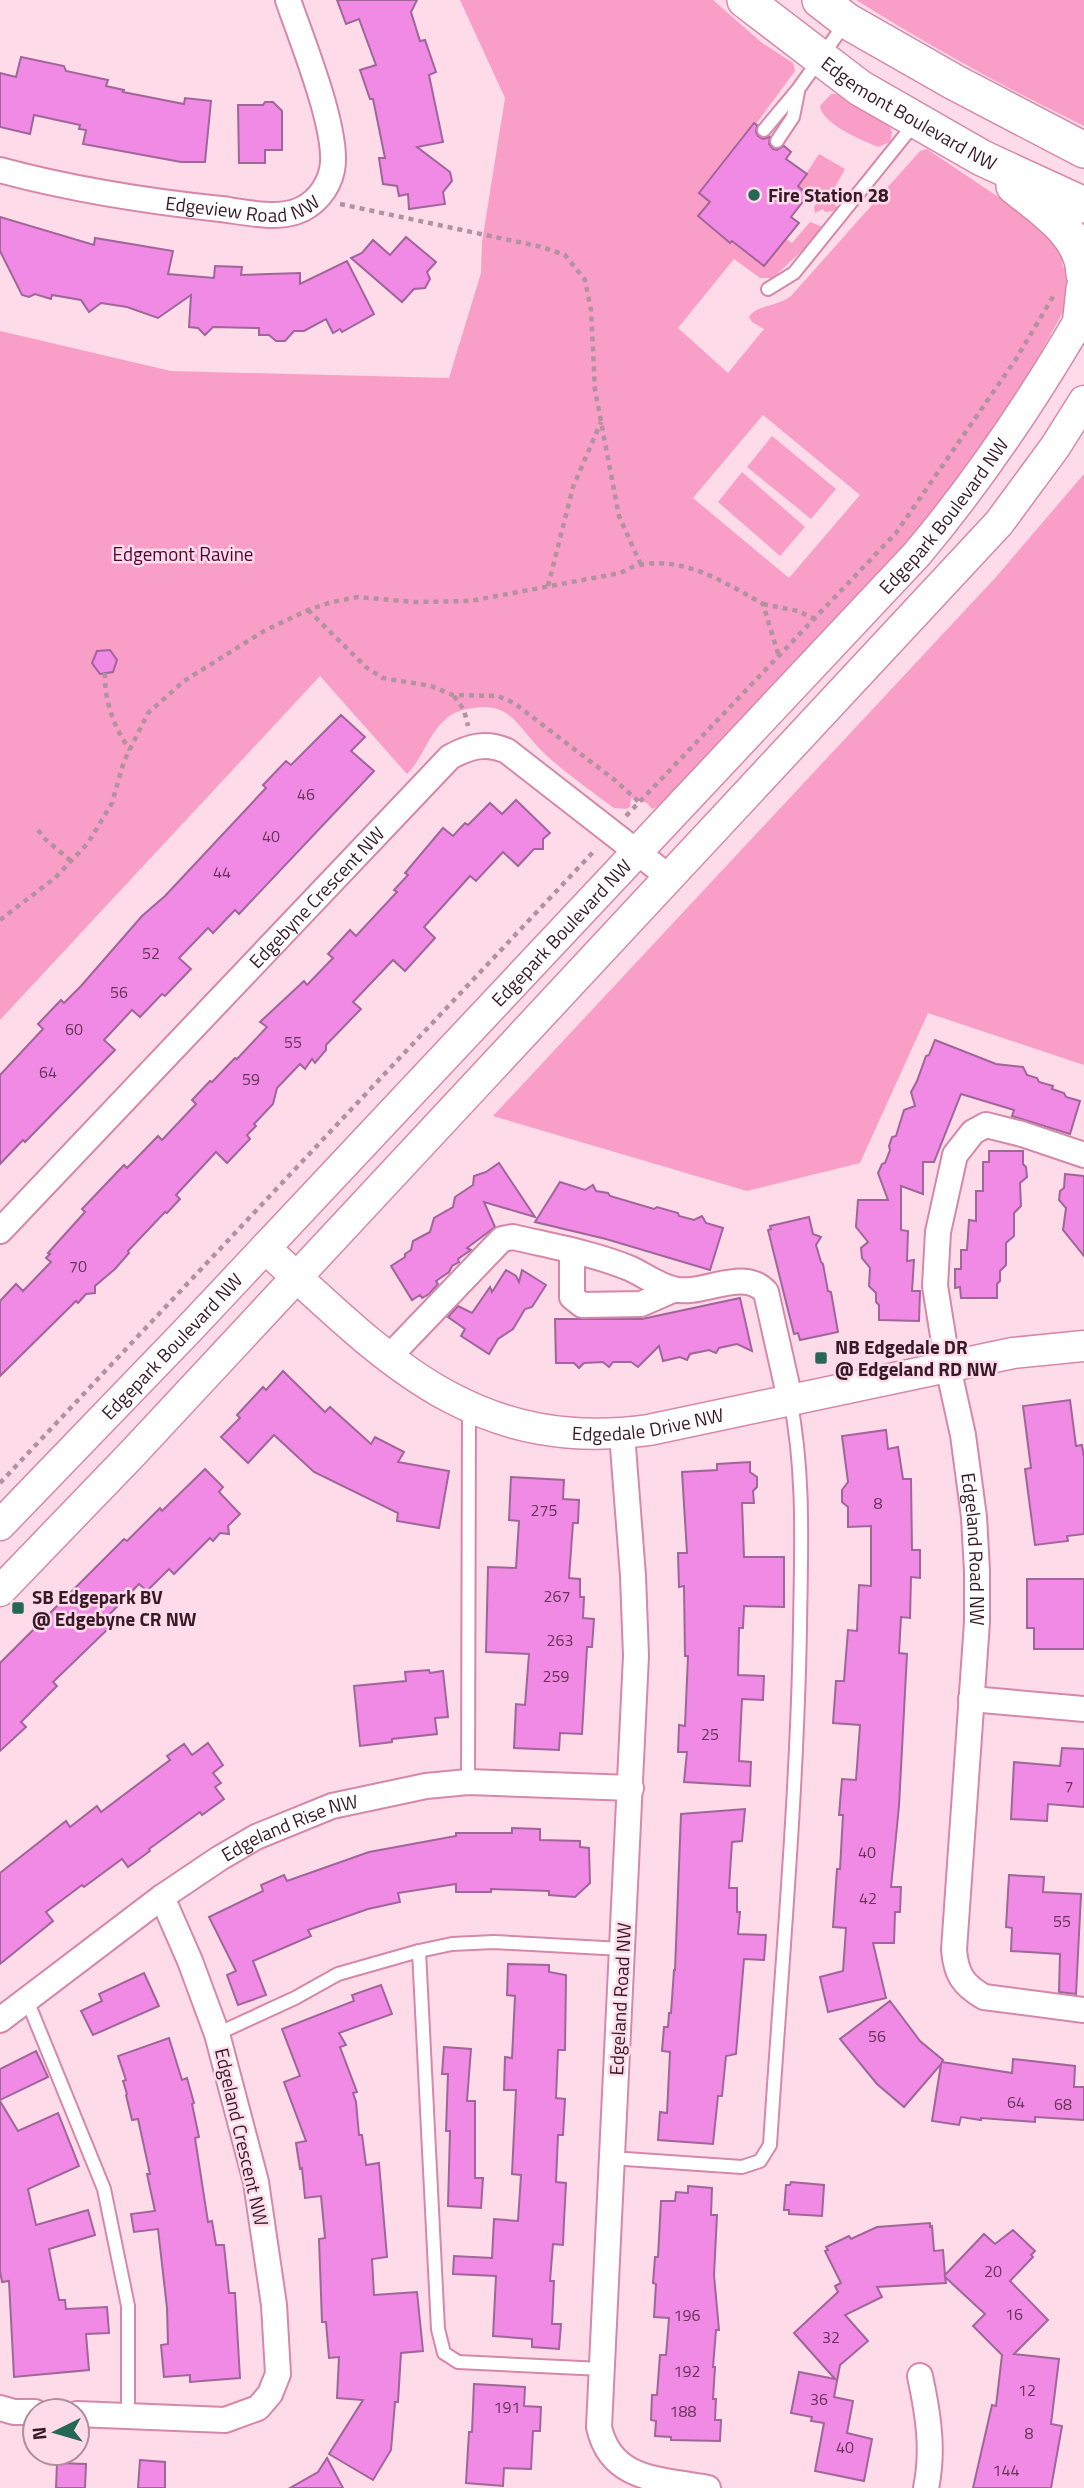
<svg xmlns="http://www.w3.org/2000/svg" width="1084" height="2488" font-family="'Titillium Web',sans-serif">
  <rect width="100%" height="100%" fill="#fddbe9"/>
  <!-- green -->
  <g fill="#f99fc7" fill-rule="evenodd">
    <path d="M460 0H713L761 42 793 63 795 71 756 124 753 123 699 193 710 202 698 216 730 243 732 241 764 266 786 239 792 243 810 222 826 228 773 278H760L734 259 678 328 728 373 764 329 752 322 749 317C757 304 778 307 791 296L920 151 927 149 1037 223 1063 250 1062 265 1072 279 1064 310 1032 369 1001 421 927 523 660 806 652 809 647 803 631 798 630 807 626 809 614 808C591 791 558 768 538 747 517 725 509 702 473 708 465 709 454 712 448 717 428 733 424 757 407 774L320 676 0 1020V331L171 371 449 378 481 273 482 242 505 98ZM763 415 860 495 789 578 693 498Z"/>
    <path d="M856 0H1084V126C1005 88 930 46 856 0Z"/>
    <path d="M831 94H838L890 127 892 132 890 142 878 147C862 140 822 124 820 106Z"/>
    <path d="M819 154 845 169 829 198 838 208 834 211 825 212 823 209 815 213 814 207 817 202 798 186Z"/>
    <path d="M772 436 836 489 811 519 747 467Z"/>
    <path d="M742 472 805 527 780 556 718 502Z"/>
    <path d="M1084 474V1065L928 1013 860 1163 747 1191 493 1116 996 577Z"/>
  </g>
  <!-- building -->
  <g fill="#f08ae4" stroke="#a06599" stroke-width="2">
    <path d="M337 0H417L411 12 420 41 425 40 436 72 429 75 443 142 417 147 450 172 452 181 443 192 445 204 409 209 408 194 399 196 397 186 383 184 379 158H385L373 99H370L360 70 376 65 359 19 346 24Z"/>
    <path d="M21 57 64 66 66 71 108 80 106 86 124 90 123 92 184 104 185 98 211 101 205 162H181L83 144 86 130 79 129 80 125 34 115 30 134 0 127V73L16 77Z"/>
    <path d="M265 102H273L282 111V150H265V163H239L238 105H263Z"/>
    <path d="M754 123 757 125 756 132 758 136 763 139 770 137 769 144 773 149 777 150 784 146 791 152 786 159 807 174 798 186 808 195 791 217 799 223 764 266 732 241 730 243 698 216 710 202 699 193Z"/>
    <path d="M0 217 94 245 95 238 173 251 168 274 214 278 215 266 242 267 241 275 300 273V284L347 261 374 314 342 332 340 329 333 333 326 319 304 331H294L285 341H276L269 335H259V328L213 327 205 335 198 328 189 327 191 295 158 318 127 307 101 303 89 312 81 300 52 295 51 299 35 294 29 297 22 295 0 251Z"/>
    <path d="M406 237 436 262 427 272 430 279 425 288 414 289 402 302 351 258 362 253 373 240 390 255Z"/>
    <path d="M110 650 117 660 113 672 100 674 92 663 97 651Z"/>
    <path d="M341 715 365 737 351 751 374 771 239 914 235 910 213 933 208 928 179 958 191 969 165 996 162 994 140 1017 132 1010 104 1040 115 1050 25 1142 23 1140 0 1164V1075L43 1029 38 1024 61 1000 64 1003 81 986 142 916 165 896 266 788 263 785 286 761 291 765Z"/>
    <path d="M516 800 550 833 543 839V849H534L518 866 503 852 476 881 470 876 424 927 435 938 405 971 393 960 353 1002 361 1009 326 1045V1050L315 1063 312 1059 305 1069 300 1064 277 1088 273 1104 254 1124 256 1126 247 1135 250 1139 227 1163 216 1152 176 1195 180 1199 167 1213 165 1212 128 1251 129 1253 115 1269 95 1286V1293L86 1294 78 1303 76 1301 0 1376V1301L16 1284 23 1291 51 1262 46 1258 50 1254 48 1253 85 1212 82 1209 124 1165 127 1168 158 1136 162 1140 196 1104 192 1100 210 1081 212 1082 235 1058 237 1059 267 1027 260 1022 304 981 307 985 333 958 328 954 350 930 356 936 397 892 394 890 408 875 405 873 443 828 453 836 465 823 468 825 490 803 502 814Z"/>
    <path d="M935 1040 996 1064 1023 1067 1027 1075 1037 1078 1039 1082 1053 1086 1052 1089 1064 1093 1066 1097 1080 1101 1070 1134 1012 1116 1014 1110 961 1094 934 1162H923V1194L901 1186V1230L908 1231 907 1261 914 1260 912 1291H920L919 1321 879 1320V1305L876 1302V1293L869 1286 870 1268 862 1258 861 1248 868 1242 856 1227 858 1200H888L878 1173 882 1164 885 1163 890 1150 889 1146 892 1137 896 1136 904 1110 915 1106 911 1092 917 1081 926 1056 929 1055Z"/>
    <path d="M989 1151H1023V1164L1026 1167 1027 1177 1020 1183 1021 1206 1014 1213V1236L1006 1243V1265L1000 1271V1281L997 1284V1298H961L960 1287 955 1288V1269H961V1250H967L969 1220 976 1221V1191H983V1162H989Z"/>
    <path d="M499 1163 535 1217 484 1202 495 1227 467 1248 471 1250 458 1259 459 1262 452 1266 449 1272 436 1281 438 1284 429 1294 422 1298 420 1295 412 1300 391 1266 405 1257V1254L411 1250 413 1241 430 1232 434 1218 453 1207 455 1197 473 1185 474 1176 486 1172Z"/>
    <path d="M1065 1174 1084 1176V1256L1063 1230 1066 1208 1059 1200 1060 1191 1064 1188Z"/>
    <path d="M560 1182 585 1190 593 1185 596 1191 608 1193 610 1196 654 1209 657 1207 678 1213 679 1216 694 1220 702 1216 706 1223 723 1228 710 1270 606 1239 535 1222Z"/>
    <path d="M809 1217 813 1234 821 1237 816 1245 821 1262 823 1264 828 1291 831 1292 838 1332 800 1340 798 1333 794 1334 768 1230 771 1229 770 1226Z"/>
    <path d="M506 1270 516 1276 519 1282 522 1270 546 1285 532 1307 525 1309 513 1329 498 1339 489 1354 461 1336 465 1329 448 1317 458 1306 472 1313 490 1287 492 1292Z"/>
    <path d="M740 1298 752 1351 737 1344 719 1348 716 1353 709 1350 690 1354 687 1360 680 1357 663 1361 659 1346 638 1367 631 1362H613L609 1367 603 1362 584 1363 579 1368 574 1363H556L555 1319H642Z"/>
    <path d="M283 1371 325 1412 330 1407 371 1444 375 1437 404 1452 398 1462 449 1471 439 1528 397 1521 398 1513 314 1472 274 1435 248 1463 221 1437 240 1418 237 1415 263 1387 266 1390Z"/>
    <path d="M1070 1400 1076 1446 1082 1445 1084 1457V1534L1067 1536 1068 1541 1035 1545 1025 1469 1031 1468 1023 1406Z"/>
    <path d="M886 1430 888 1449 898 1447 903 1479H911L912 1550H920V1578L911 1577 910 1618 901 1617 899 1653 907 1654 899 1806 891 1887H901L900 1912H895L894 1943H873L886 1998 828 2012 820 1977 843 1971 846 1928 833 1927 837 1869H840L843 1815H839L842 1779 856 1780 860 1725 833 1723 836 1681H844L848 1630 857 1631 859 1585 871 1586V1526L848 1527V1507L842 1502V1490L848 1482 842 1436Z"/>
    <path d="M750 1462V1472L757 1477V1487L753 1491 754 1503H742L744 1557H784V1607L744 1606 743 1628H739L738 1675 764 1676 763 1700 742 1699 739 1761 751 1762 750 1786 684 1782 687 1752H678L679 1725 685 1726 688 1656H685L684 1586 679 1587 678 1553H687L682 1472 717 1470V1464Z"/>
    <path d="M205 1469 223 1487 219 1492 240 1514 228 1526 229 1534 220 1533 213 1541 210 1538 174 1574 169 1569 147 1591 139 1584 104 1620 110 1627 53 1682 57 1686 21 1722 26 1727 0 1751V1663L124 1539 127 1541 160 1508 162 1511Z"/>
    <path d="M511 1477 564 1480 563 1499 579 1500 578 1523H573L569 1578 580 1579V1597H584L583 1618 594 1619 592 1647H587L582 1734 560 1733 559 1750 514 1748 516 1704 525 1705 529 1654 486 1652 488 1567 516 1568 519 1521 509 1520Z"/>
    <path d="M1027 1579H1084V1649H1034V1628H1027Z"/>
    <path d="M429 1670 430 1673 443 1671 448 1717 435 1718 437 1734 392 1739V1742L360 1746 354 1686 406 1681 405 1672Z"/>
    <path d="M208 1743 223 1765 213 1773 221 1783 215 1787 224 1799 202 1815 200 1812 149 1849 150 1851 128 1867 122 1859 84 1887 82 1885 46 1912 53 1921 0 1964V1873L66 1821 70 1827 97 1806 101 1812 170 1760 167 1756 184 1744 192 1755Z"/>
    <path d="M1062 1748 1084 1749V1807L1048 1804 1047 1821 1011 1819 1014 1762 1060 1766Z"/>
    <path d="M745 1809 742 1841 732 1842 729 1888H737V1912H740L738 1934 766 1935 764 1960 744 1959 736 2054 726 2056 722 2096H718L713 2144 658 2140 660 2112 667 2113 670 2052 662 2051 664 2027H668L669 2013H671L674 1970H675L681 1814Z"/>
    <path d="M512 1828 540 1829V1840L580 1841V1847L589 1848 590 1883 575 1897 549 1895V1891L491 1889V1892H456V1884L398 1893 400 1902 368 1909 308 1930 311 1936 253 1961 266 1995 238 2005 227 1975 236 1971 209 1917 263 1891 261 1885 284 1875 287 1881 369 1852 456 1836V1833H512Z"/>
    <path d="M1009 1875 1044 1877 1043 1892 1081 1894 1076 1994 1059 1992 1060 1954 1011 1951 1012 1928 1006 1927Z"/>
    <path d="M508 1964 549 1965V1972L566 1975 565 2050H558L556 2098 565 2099 563 2135H558L556 2182 566 2183 564 2221 563 2245 553 2244 550 2281H554L552 2324H561L559 2349 532 2347V2339L493 2336 496 2276 453 2274 454 2256 492 2258 494 2219 518 2221 521 2175 512 2174 516 2090H504L505 2057 512 2058 515 1996 507 1995Z"/>
    <path d="M144 1973 159 2006 93 2035 81 2011 102 2001 99 1994Z"/>
    <path d="M381 1985 392 2014 339 2033 346 2045 340 2047 357 2092 353 2093 356 2102 359 2135H362L366 2165 379 2163 387 2257 372 2259 374 2295 417 2292 423 2351 401 2353 398 2402H395L391 2450 373 2480 329 2454 363 2400 337 2398 339 2357 329 2358 326 2322H322L319 2239 325 2238 321 2196 305 2198 302 2168 300 2169 296 2143 306 2141 284 2082 300 2076 282 2029 354 2001 352 1995Z"/>
    <path d="M890 2001 920 2041 943 2060 942 2062 1012 2073 1013 2059 1075 2066 1074 2087H1084V2120L1035 2117V2122L981 2118V2120L961 2117 959 2125 932 2121 941 2064 904 2107 877 2084 840 2039Z"/>
    <path d="M169 2038 182 2080 187 2078 194 2103 192 2104 199 2137 195 2138 208 2222 212 2221 216 2245H224L229 2293H235L240 2378 190 2382V2375L164 2377 161 2345 168 2344 167 2308 158 2229 134 2232 131 2214 155 2211 147 2174H150L138 2119 132 2120 126 2095 127 2094 123 2081 126 2080 118 2056Z"/>
    <path d="M444 2047 471 2049 467 2101H475V2178H483L481 2208 448 2206 450 2131H446L448 2074H442Z"/>
    <path d="M36 2051 48 2077 0 2100V2069Z"/>
    <path d="M0 2101 18 2131 58 2113 79 2166 28 2189 36 2225 88 2210 95 2235 49 2249 59 2300H65L66 2309 107 2307 109 2333 86 2334 89 2370 14 2377 9 2281 2 2282 0 2271Z"/>
    <path d="M791 2182 824 2185 822 2216 789 2214V2210H784L786 2185H790Z"/>
    <path d="M688 2186 712 2188 711 2215H717L714 2275 719 2330H716L713 2367H715L713 2399H716L715 2420H721L720 2441 671 2440V2437L655 2436 656 2421 651 2420 652 2395H657L660 2355H666L669 2318 654 2317 656 2284 653 2283 655 2257H658L661 2201H675L676 2192 688 2193Z"/>
    <path d="M930 2223V2227L932 2226 934 2251 943 2250 945 2275 984 2234 995 2244 1013 2230 1035 2251 1031 2255 1033 2257 1010 2281 1048 2320 1014 2354 1059 2359 1051 2424 1062 2426 1051 2488H973L992 2405 996 2406 1002 2355 973 2326 985 2314 945 2277 946 2283 877 2287 882 2297 845 2315 868 2341 840 2365 834 2397 853 2401 847 2433 872 2439 864 2481 815 2471 824 2423 811 2421 812 2417 791 2413 799 2372 835 2379 794 2333 838 2292 835 2286 841 2283 825 2251 828 2250 826 2247 849 2236 851 2239 877 2227Z"/>
    <path d="M474 2384 525 2387 524 2406 541 2407 540 2431H533L531 2469 504 2468 503 2486 466 2483 469 2432H472Z"/>
    <path d="M327 2458 343 2488H290L318 2472Z"/>
    <path d="M140 2460 165 2462V2488H138Z"/>
    <path d="M57 2463 86 2464 85 2488H56Z"/>
  </g>
  <g fill="none" stroke-linecap="round" stroke-linejoin="round">
    <defs>
      <g id="service">
        <path d="M764 130 799 88 846 22"/>
        <path d="M777 141 793 117 798 92"/>
        <path d="M768 289 794 273 915 123"/>
        <path d="M468 1782 469 1409"/>
        <path d="M419 1951 438 2329 444 2353 458 2362 602 2369"/>
        <path d="M27 2000 104 2189 128 2306V2415"/>
        <path d="M217 2034 295 1998 338 1974 419 1951 452 1944 494 1942 622 1949"/>
        <path d="M611 2158 742 2167 760 2161 770 2145C781 1973 797 1800 800 1627 801 1551 805 1474 790 1399"/>
      </g>
      <g id="minor">
        <path id="s1" d="M0 170C74 190 145 201 221 209 244 212 273 219 295 212 314 206 328 189 332 170 340 133 301 38 288 0"/>
        <path id="s2" d="M1084 1155 1022 1134 986 1125 973 1132 955 1155 938 1232 935 1286 948 1367 963 1435 974 1517 977 1571V1622L954 1950C956 1974 963 1985 984 1997L1084 2010"/>
        <path id="s3" d="M0 1231 450 757C470 746 486 742 507 751L669 877"/>
        <path d="M572 1252V1297L582 1305 641 1304 673 1290"/>
        <path d="M388 1358 502 1239 513 1237C551 1246 592 1253 629 1268 643 1274 657 1285 673 1289 702 1297 743 1266 766 1292L790 1399"/>
        <path d="M622 1434 633 1576 636 1656 599 2427C611 2482 662 2479 708 2488"/>
        <path d="M971 1699 1084 1709"/>
        <path id="s4" d="M0 2020 162 1897 220 1858 256 1837 332 1806 426 1786 468 1782 631 1788"/>
        <path d="M920 2376C928 2413 934 2450 926 2488"/>
        <path d="M0 2408 14 2412H35"/>
        <path d="M77 2414 225 2420 258 2408 270 2394 278 2374 274 2305 256 2182 217 2034 190 1961 162 1897"/>
      </g>
      <g id="tertiary">
        <path id="s5" d="M265 1248C385 1358 472 1454 649 1430L1013 1353 1084 1346"/>
        <path id="s6" d="M0 1525 190 1328 917 554C980 479 1035 397 1084 312"/>
        <path d="M0 1591 133 1453 999 523 1055 447 1084 401"/>
      </g>
      <g id="secondary">
        <path id="s7" d="M745 0 860 88 982 158 1084 205"/>
        <path d="M820 0 847 21 954 82 1084 150"/>
        <path d="M1014 186C1042 209 1083 234 1084 274"/>
        <path d="M1081 317 1084 289"/>
      </g>
    </defs>
    <!-- service casing -->
    <use href="#service" stroke="#d688ab" stroke-width="16"/>
    <!-- minor casing -->
    <use href="#minor" stroke="#d688ab" stroke-width="28"/>
    <!-- tertiary casing -->
    <use href="#tertiary" stroke="#d688ab" stroke-width="33"/>
    <!-- secondary casing -->
    <use href="#secondary" stroke="#d688ab" stroke-width="38"/>
    <!-- path -->
    <g stroke="#b291a0" stroke-width="4.5" stroke-dasharray="5 5" stroke-linecap="butt">
      <path d="M340 204 542 247 565 255 585 280 591 310 595 390 619 516 641 565"/>
      <path d="M548 586 573 487 601 422"/>
      <path d="M763 604 798 611 815 619"/>
      <path d="M308 610 367 668 383 678 431 686 453 695 498 696 514 703 616 781 639 802"/>
      <path d="M105 673C104 700 114 728 130 750"/>
      <path d="M454 696 464 710 468 726"/>
      <path d="M626 816 896 533 1016 359 1054 295"/>
      <path d="M38 830 45 839 71 861"/>
      <path d="M0 920 55 878 88 843 112 803 124 761 148 713 184 681 264 631 308 610 332 602 358 597 414 602 470 601 620 573C626 570 633 566 640 565 684 556 726 583 763 604L779 657"/>
      <path d="M0 1483 596 849"/>
    </g>
    <!-- service -->
    <use href="#service" stroke="#fff" stroke-width="12"/>
    <!-- minor -->
    <use href="#minor" stroke="#fff" stroke-width="24"/>
    <!-- tertiary -->
    <use href="#tertiary" stroke="#fff" stroke-width="30"/>
    <!-- secondary -->
    <use href="#secondary" stroke="#fff" stroke-width="35"/>
  </g>
  <!-- markers -->
  <g fill="#276755" stroke="#fddbe9" stroke-width="2.5">
    <circle cx="754" cy="195" r="7"/>
    <rect x="814" y="1351" width="14" height="14" rx="3.5"/>
    <rect x="11" y="1601" width="14" height="14" rx="3.5"/>
  </g>
  <g text-anchor="middle" stroke-width="5" stroke-linejoin="round" paint-order="stroke">
    <!-- number labels -->
    <g font-size="16" fill="#663557">
      <text x="306" y="800">46</text>
      <text x="271" y="842">40</text>
      <text x="222" y="878">44</text>
      <text x="151" y="959">52</text>
      <text x="119" y="998">56</text>
      <text x="74" y="1035">60</text>
      <text x="293" y="1048">55</text>
      <text x="48" y="1078">64</text>
      <text x="251" y="1085">59</text>
      <text x="78" y="1272">70</text>
      <text x="878" y="1509">8</text>
      <text x="544" y="1516">275</text>
      <text x="557" y="1602">267</text>
      <text x="560" y="1646">263</text>
      <text x="556" y="1682">259</text>
      <text x="710" y="1740">25</text>
      <text x="1069" y="1792">7</text>
      <text x="867" y="1858">40</text>
      <text x="868" y="1904">42</text>
      <text x="1062" y="1927">55</text>
      <text x="877" y="2042">56</text>
      <text x="1016" y="2108">64</text>
      <text x="1063" y="2110">68</text>
      <text x="993" y="2277">20</text>
      <text x="1014" y="2320">16</text>
      <text x="687" y="2321">196</text>
      <text x="831" y="2343">32</text>
      <text x="687" y="2377">192</text>
      <text x="1027" y="2396">12</text>
      <text x="819" y="2405">36</text>
      <text x="507" y="2413">191</text>
      <text x="683" y="2417">188</text>
      <text x="1029" y="2439">8</text>
      <text x="845" y="2453">40</text>
      <text x="1006" y="2476">144</text>
    </g>
    <!-- street labels -->
    <g font-size="19" fill="#381928" stroke="#fddbe9">
      <text dy="7" stroke="none"><textPath href="#s7" startOffset="200">Edgemont Boulevard NW</textPath></text>
      <text dy="7" stroke="none"><textPath href="#s1" startOffset="247">Edgeview Road NW</textPath></text>
      <text dy="7" stroke="none"><textPath href="#s6" startOffset="1382">Edgepark Boulevard NW</textPath></text>
      <text dy="7" stroke="none"><textPath href="#s3" startOffset="460">Edgebyne Crescent NW</textPath></text>
      <text dy="7" stroke="none"><textPath href="#s6" startOffset="816">Edgepark Boulevard NW</textPath></text>
      <text dy="7" stroke="none"><textPath href="#s6" startOffset="248">Edgepark Boulevard NW</textPath></text>
      <text dy="7" stroke="none"><textPath href="#s5" startOffset="443">Edgedale Drive NW</textPath></text>
      <text dy="7" stroke="none"><textPath href="#s2" startOffset="546">Edgeland Road NW</textPath></text>
      <text dy="7" stroke="none"><textPath href="#s4" startOffset="350">Edgeland Rise NW</textPath></text>
      <text transform="translate(620 1999) rotate(-87)" y="7">Edgeland Road NW</text>
      <text transform="translate(242 2137) rotate(77)" y="7">Edgeland Crescent NW</text>
    </g>
    <!-- poi labels -->
    <g font-size="19" font-weight="bold" fill="#381928" stroke="#fddbe9" text-anchor="start">
      <text x="768" y="202">Fire Station 28</text>
      <text x="835" y="1354">NB Edgedale DR<tspan x="835" dy="22">@ Edgeland RD NW</tspan></text>
      <text x="32" y="1604">SB Edgepark BV<tspan x="32" dy="22">@ Edgebyne CR NW</tspan></text>
    </g>
    <!-- park labels -->
    <g font-size="19" fill="#520232" stroke="#fddbe9">
      <text x="183" y="561">Edgemont Ravine</text>
    </g>
  </g>
  <!-- north arrow -->
  <g transform="translate(56 2432) rotate(265)"><circle r="33" fill="#fddbe9" stroke="#ae8d9c" stroke-width="2"/>
  <path d="M0-5L12 26L0 18L-12 26Z" fill="#276755"/>
  <text y="-10" font-size="19" font-weight="bold" text-anchor="middle" fill="#381928">N</text>
  </g>
</svg>
